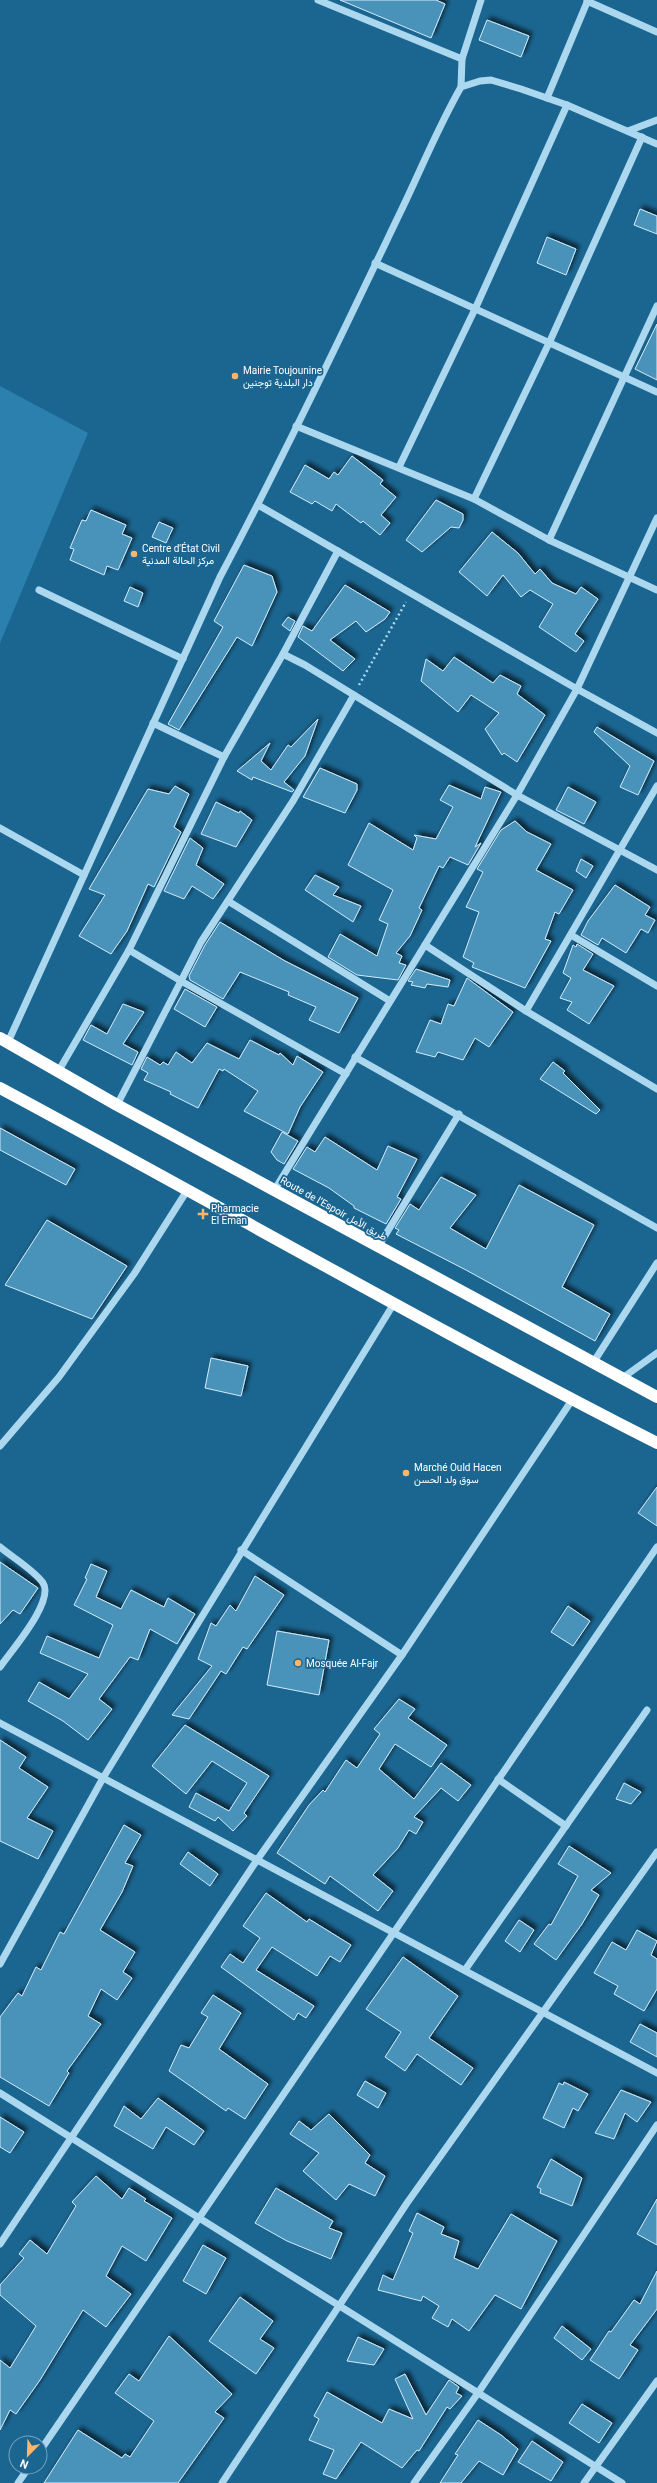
<svg xmlns="http://www.w3.org/2000/svg" width="657" height="2483" font-family="Roboto,Vazirmatn,sans-serif">
  <defs>
    <filter id="shadow"><feDropShadow dx="3.5" dy="-3.5" stdDeviation="2" flood-color="#0009"/></filter>
  </defs>
  <rect width="100%" height="100%" fill="#1b6691"/>
  <!-- green -->
  <path fill="#2b80ad" d="M0 386 88 433 0 643Z"/>
  <!-- building -->
  <g fill="#4892ba" stroke="#d1ecfa" filter="url(#shadow)">
    <path d="M340 0H436L445 4 431 38Z"/>
    <path d="M487 20 529 36 521 57 479 40Z"/>
    <path d="M640 209 657 216V234L634 225Z"/>
    <path d="M547 237 576 249 566 275 537 263Z"/>
    <path d="M657 324V380L635 369Z"/>
    <path d="M352 456 383 480 380 484 396 497 381 515 390 523 380 535 363 521 361 523 336 504 332 511 315 501 312 504 290 492 305 465 329 479 334 472 338 475Z"/>
    <path d="M436 500 463 514V520L459 528 451 527 422 552 406 540Z"/>
    <path d="M91 510 126 525 122 534 132 538 118 570 107 566 104 575 70 560 74 549 70 548 82 520 86 521Z"/>
    <path d="M159 522 173 528 166 543 152 537Z"/>
    <path d="M492 532 518 553 535 574 540 569 552 583 576 594 581 587 598 599 575 634 584 641 576 652 539 627 553 604 530 590 521 597 503 575 487 596 459 572Z"/>
    <path d="M244 565 272 576 277 592 252 646 237 637 179 730 168 724 223 627 214 621Z"/>
    <path d="M345 585 390 612 385 619 366 632 356 621 330 640 355 659 343 671 298 637 303 626 312 631Z"/>
    <path d="M130 587 143 593 138 607 124 601Z"/>
    <path d="M288 617 295 621 290 631 282 625Z"/>
    <path d="M454 657 493 683 500 675 521 686 517 694 545 715 517 762 504 753 502 755 485 729 499 713 471 695 458 712 421 681 426 659 443 671Z"/>
    <path d="M318 719 305 756 284 782 294 790 292 792 253 777 252 780 237 771 270 743 261 761 271 770 288 745 291 747Z"/>
    <path d="M597 727 654 761 638 795 620 787 630 766 594 732Z"/>
    <path d="M320 768 357 784V790L345 813 303 797Z"/>
    <path d="M449 785 481 799 485 787 501 792 475 847 481 843 468 865 450 857 443 868 439 866 419 908 422 910 410 936 396 953 402 956 399 963 406 965 398 980 357 975 328 957 340 934 377 956 388 924 379 920 393 890 348 865 369 823 413 850 417 838 414 835 436 839 453 807 440 800Z"/>
    <path d="M175 786 189 794 174 827 181 832 154 887 148 884 127 931 111 954 79 936 105 895 89 889 148 789 169 794Z"/>
    <path d="M568 787 596 802 584 824 556 810Z"/>
    <path d="M216 802 239 813 240 811 252 820 236 847 201 834Z"/>
    <path d="M515 821 527 832 551 844 536 870 573 890 559 914 555 912 545 939 551 941 525 988 472 967 474 963 463 957 479 912 466 907 483 872 477 869 501 830Z"/>
    <path d="M190 838 203 848 196 865 224 884 213 899 192 886 184 899 164 891Z"/>
    <path d="M581 859 593 866 586 878 576 871Z"/>
    <path d="M315 875 339 887 333 895 361 906 353 922 305 890Z"/>
    <path d="M615 885 650 907 645 915 655 920 648 933 641 929 626 953 602 938 598 945 581 935 588 921Z"/>
    <path d="M220 922 285 961 358 998 339 1033 309 1020 316 1007 288 995 289 992 240 972 223 999 190 980 189 976 205 945Z"/>
    <path d="M577 944 593 954 583 970 614 986 589 1024 567 1010 572 1002 560 998 571 978 563 973 573 945 576 947Z"/>
    <path d="M416 969 450 980 448 987 427 984 425 988 411 985 413 982 408 981Z"/>
    <path d="M467 978 513 1012 489 1047 475 1038 463 1060 438 1052 435 1057 416 1052 430 1020 441 1024 448 1004 454 1006Z"/>
    <path d="M185 989 217 1007 205 1027 174 1009Z"/>
    <path d="M123 1004 144 1012 123 1044 138 1052 132 1065 83 1040 91 1025 107 1034Z"/>
    <path d="M250 1040 279 1055 280 1053 293 1065 297 1056 323 1072 300 1107 288 1134 244 1111 258 1091 224 1069 223 1071 219 1069 198 1108 170 1094 171 1092 144 1080 148 1073 141 1069 147 1057 160 1065 163 1062 168 1065 176 1052 192 1063 207 1043 239 1059Z"/>
    <path d="M553 1062 565 1071 563 1073 600 1110 596 1114 540 1079Z"/>
    <path d="M0 1128 75 1169 66 1185 0 1150Z"/>
    <path d="M282 1132 298 1141 284 1164 277 1160 271 1152Z"/>
    <path d="M325 1137 377 1170 388 1146 417 1159 397 1197 401 1199 386 1224 354 1208V1206L329 1188 293 1169 307 1147 315 1152Z"/>
    <path d="M441 1177 476 1195 450 1228 486 1249 519 1185 594 1225 562 1287 610 1314 595 1341 466 1270 396 1234 399 1230 395 1228 410 1204 419 1210Z"/>
    <path d="M47 1220 127 1266 92 1319 5 1285Z"/>
    <path d="M211 1358 248 1366 241 1396 205 1388Z"/>
    <path d="M657 1487V1526L638 1513Z"/>
    <path d="M0 1562 38 1588 20 1614 13 1610 0 1624Z"/>
    <path d="M91 1564 107 1571 96 1597 121 1609 131 1590 164 1607 168 1598 195 1614 177 1644 150 1629 138 1660 130 1657 99 1699 112 1709 88 1740 63 1721 28 1701 39 1682 69 1699 88 1674 40 1653 47 1636 99 1658 113 1625 74 1605 87 1579 85 1578Z"/>
    <path d="M255 1576 284 1595 247 1649 243 1647 226 1674 221 1671 189 1719 172 1715 212 1666 198 1659 211 1623 216 1626 230 1605 236 1611Z"/>
    <path d="M568 1606 590 1621 573 1646 551 1632Z"/>
    <path d="M277 1631 329 1640 319 1695 267 1685Z"/>
    <path d="M399 1699 415 1709 408 1718 447 1745 431 1767 395 1744 379 1769 414 1799 441 1763 471 1785 458 1801 441 1788 414 1817 423 1822 416 1834 409 1830 398 1848 373 1875 393 1891 378 1911 330 1876 325 1884 277 1853 309 1805 323 1790 325 1792 346 1760 357 1768 380 1734 374 1729Z"/>
    <path d="M185 1725 269 1776 244 1813 247 1816 233 1831 218 1817 215 1821 189 1807 196 1793 229 1811 247 1783 212 1761 186 1794 152 1766Z"/>
    <path d="M0 1740 26 1757 19 1768 48 1787 27 1818 53 1831 38 1859 0 1841Z"/>
    <path d="M624 1783 641 1792 631 1804 616 1799Z"/>
    <path d="M124 1825 141 1835 125 1863 133 1866 122 1892 100 1930 135 1952 123 1972 132 1978 117 2000 101 1989 88 2016 101 2024 67 2071 69 2073 49 2106 0 2077V2017L18 1993 22 1996 36 1967 41 1970 60 1932 64 1934Z"/>
    <path d="M569 1846 611 1873 591 1890 599 1895 582 1924 556 1960 534 1944 549 1924 551 1925 578 1876 558 1864Z"/>
    <path d="M188 1852 218 1874 210 1886 180 1864Z"/>
    <path d="M266 1893 307 1922 309 1919 351 1945 340 1962 330 1956 317 1976 272 1947 256 1970 314 2006 306 2018 298 2013 294 2020 221 1967 230 1954 243 1963 260 1938 243 1926Z"/>
    <path d="M519 1920 534 1930 520 1952 505 1941Z"/>
    <path d="M637 1930 657 1941 651 1955 657 1959V1989L644 2011 614 1994 618 1986 594 1973 612 1942 626 1950Z"/>
    <path d="M403 1957 458 1996 429 2038 473 2068 461 2085 417 2054 405 2071 385 2057 401 2032 366 2009Z"/>
    <path d="M213 1995 241 2013 219 2049 268 2084 245 2119 228 2108 226 2111 169 2071 181 2045 189 2048 208 2017 201 2013Z"/>
    <path d="M640 2024 657 2033V2057L630 2042Z"/>
    <path d="M365 2081 386 2093 378 2108 357 2095Z"/>
    <path d="M564 2082 588 2094 578 2111 573 2108 564 2128 543 2118 559 2083 563 2085Z"/>
    <path d="M621 2090 651 2102 637 2122 625 2113 614 2139 595 2133Z"/>
    <path d="M158 2098 204 2131 194 2145 166 2127 153 2149 114 2126 124 2106 141 2119Z"/>
    <path d="M329 2114 370 2155 365 2163 385 2176 375 2196 349 2184 336 2200 303 2171 319 2153 290 2134 299 2121 311 2130Z"/>
    <path d="M0 2117 24 2132 10 2153 0 2147Z"/>
    <path d="M551 2159 582 2178 572 2206 540 2193 541 2189 537 2187Z"/>
    <path d="M96 2176 122 2199 129 2188 146 2199 144 2201 172 2218 146 2261 122 2246 106 2276 131 2294 106 2327 83 2310 40 2380 16 2414 10 2410 0 2430V2360L10 2368 36 2326 0 2295V2285L24 2258 19 2254 30 2240 47 2254 76 2206 72 2202Z"/>
    <path d="M276 2188 333 2221 329 2228 342 2233 331 2259 287 2241 255 2223Z"/>
    <path d="M657 2199V2245L637 2234Z"/>
    <path d="M417 2213 444 2227 441 2234 459 2241 454 2258 478 2269 511 2214 557 2241 521 2309 495 2295 469 2331 452 2319 448 2327 432 2318 439 2306 423 2296 421 2301 378 2290 383 2275 393 2280 413 2233 409 2231Z"/>
    <path d="M203 2245 226 2258 206 2294 183 2281Z"/>
    <path d="M657 2271V2309L630 2345 638 2350 619 2379 590 2360 609 2331 611 2332 634 2300 640 2304Z"/>
    <path d="M240 2297 273 2321 260 2339 274 2348 256 2374 209 2341Z"/>
    <path d="M562 2326 591 2349 582 2360 554 2338Z"/>
    <path d="M169 2336 232 2394 215 2412 224 2418 178 2483H44L78 2430 122 2458 125 2454 130 2457 154 2421 115 2393 129 2374 139 2381Z"/>
    <path d="M358 2337 384 2349 374 2365 347 2361Z"/>
    <path d="M405 2374 426 2415 449 2380 459 2387 456 2393 462 2396 450 2409 447 2407 419 2451 417 2450 402 2468 361 2442 336 2479 323 2474 334 2450 309 2440 319 2419 314 2416 327 2392 382 2423 389 2409 413 2419 395 2379Z"/>
    <path d="M582 2404 612 2423 599 2443 569 2423Z"/>
    <path d="M478 2420 501 2435 518 2449 503 2475 479 2461 461 2483H440L458 2455 455 2454Z"/>
    <path d="M532 2441 563 2462 551 2481 518 2462Z"/>
  </g>
  <g fill="none" stroke-linecap="round" stroke-linejoin="round">
    <!-- path -->
    <path stroke="#abd7ef" stroke-width="2.5" stroke-dasharray="2 3" stroke-linecap="butt" d="M359 685 406 602"/>
    <!-- minor -->
    <g stroke="#abd7ef" stroke-width="7">
      <path d="M318 0 462 59"/>
      <path d="M587 1 657 32"/>
      <path d="M461 87 462 59 481 0"/>
      <path d="M547 98 588 0"/>
      <path d="M628 131 657 120"/>
      <path d="M375 263 657 392"/>
      <path d="M296 426 474 499 549 540 657 590"/>
      <path d="M399 467 476 307 567 105"/>
      <path d="M474 499 550 341 642 137"/>
      <path d="M258 505 577 689 657 733"/>
      <path d="M549 540 657 306"/>
      <path d="M39 590 183 659"/>
      <path d="M283 654 338 551"/>
      <path d="M153 723 224 757 283 654 305 665 517 795 657 870"/>
      <path d="M0 828 84 875"/>
      <path d="M228 901 390 1001"/>
      <path d="M571 935 657 986"/>
      <path d="M425 945 526 1011 657 1089"/>
      <path d="M526 1011 657 786"/>
      <path d="M8 1042 220 577C283 458 341 336 399 215 420 172 437 129 461 87L480 81 491 80 521 89 567 105 657 144"/>
      <path d="M355 1057 657 1228"/>
      <path d="M58 1072 129 950 224 757"/>
      <path d="M346 1074 181 981 201 942 293 801 354 695"/>
      <path d="M117 1105 181 981 129 950"/>
      <path d="M275 1189 517 795 577 689 657 518"/>
      <path d="M378 1247 459 1114"/>
      <path d="M593 1363 657 1263"/>
      <path d="M621 1379 657 1353"/>
      <path d="M0 1446 59 1377 134 1274 188 1189"/>
      <path d="M0 1547C12 1557 35 1571 43 1583 55 1601 11 1651 0 1667"/>
      <path d="M241 1550 402 1655"/>
      <path d="M0 1723 657 2073"/>
      <path d="M498 1779 566 1826"/>
      <path d="M0 1964 103 1778 393 1305"/>
      <path d="M465 1970 647 1710"/>
      <path d="M0 2093 622 2483"/>
      <path d="M0 2244 257 1860 402 1655 572 1400"/>
      <path d="M40 2451 657 1547"/>
      <path d="M18 2483 29 2467"/>
      <path d="M222 2483 407 2203 657 1852"/>
      <path d="M414 2483 478 2393 657 2125"/>
      <path d="M584 2483 657 2381"/>
    </g>
    <!-- highway -->
    <g stroke="#fff" stroke-width="12">
      <path d="M0 1038 117 1105 657 1397"/>
      <path d="M0 1088C220 1206 435 1330 657 1443"/>
    </g>
  </g>
  <!-- markers -->
  <g fill="#ffb669" stroke="#1b6691" stroke-width="1.5">
    <circle cx="235" cy="376" r="4"/>
    <circle cx="134" cy="554" r="4"/>
    <path d="M201 1208h4v4h4v4h-4v4h-4v-4h-4v-4h4z"/>
    <circle cx="406" cy="1473" r="4"/>
    <circle cx="298" cy="1663" r="4"/>
  </g>
  <g text-anchor="middle" stroke-width="3.5" stroke-linejoin="round" paint-order="stroke">
    <!-- poi labels -->
    <g font-size="10" fill="#fff" stroke="#1b6691" text-anchor="start">
      <text x="243" y="374">Mairie Toujounine<tspan x="243" dy="12">دار البلدية توجنين</tspan></text>
      <text x="142" y="552">Centre d'État Civil<tspan x="142" dy="12">مركز الحالة المدنية</tspan></text>
      <text x="211" y="1212">Pharmacie<tspan x="211" dy="12">El Eman</tspan></text>
      <text x="414" y="1471">Marché Ould Hacen<tspan x="414" dy="12">سوق ولد الحسن</tspan></text>
      <text x="306" y="1667">Mosquée Al-Fajr</text>
    </g>
    <!-- street labels -->
    <g font-size="10" fill="#fff" stroke="#1b6691">
      <text transform="translate(334 1208) rotate(29)" y="4">Route de l’Espoir طريق الأمل</text>
    </g>
  </g>
  <!-- north arrow -->
  <g transform="translate(28 2455) rotate(203)"><circle r="19" fill="#1b6691" stroke="#76a3bd"/>
  <path d="M0-3L7 15L0 10L-7 15Z" fill="#ffb669"/>
  <text y="-6" font-size="11" font-weight="bold" text-anchor="middle" fill="#ffffff">N</text>
  </g>
</svg>
